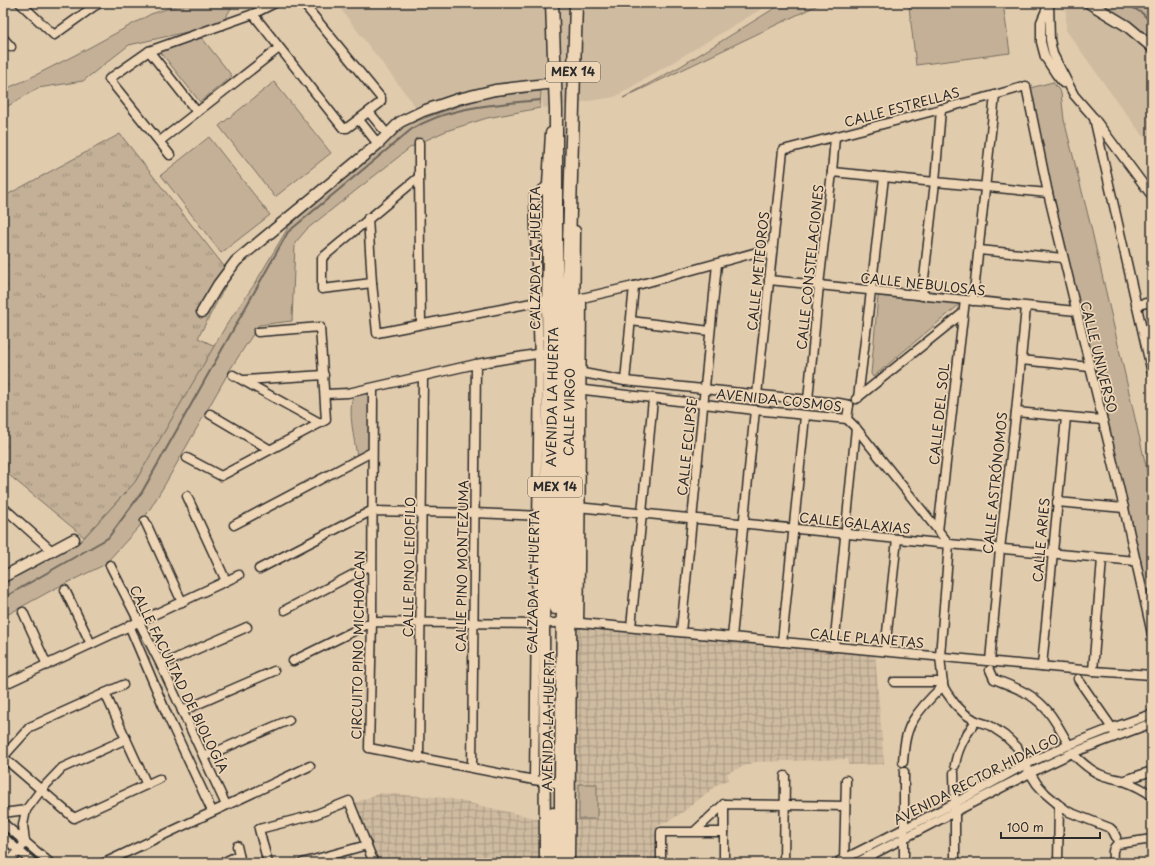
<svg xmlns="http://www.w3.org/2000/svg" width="1155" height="866" font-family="'Playpen Sans',sans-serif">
  <defs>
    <pattern id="industrial-grid" width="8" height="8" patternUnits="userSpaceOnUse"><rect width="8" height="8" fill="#cfbba0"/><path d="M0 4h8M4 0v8" fill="none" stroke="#a89883"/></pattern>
    <pattern id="grass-tufts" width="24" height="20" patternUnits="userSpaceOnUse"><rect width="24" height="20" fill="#c3b097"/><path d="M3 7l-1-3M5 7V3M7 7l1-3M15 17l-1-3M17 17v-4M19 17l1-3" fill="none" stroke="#9f8f7b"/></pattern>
  </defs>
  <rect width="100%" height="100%" fill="#e1cbad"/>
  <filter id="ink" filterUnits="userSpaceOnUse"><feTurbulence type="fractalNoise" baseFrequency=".025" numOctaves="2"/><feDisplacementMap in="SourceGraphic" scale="8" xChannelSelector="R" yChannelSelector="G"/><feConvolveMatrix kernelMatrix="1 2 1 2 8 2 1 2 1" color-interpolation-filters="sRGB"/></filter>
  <g filter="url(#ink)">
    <!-- built -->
    <g fill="#cfbba0">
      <path d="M336 3H771L615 97 543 108 541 89 492 96 450 105 422 115Z"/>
      <path d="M1066 3H1079L1092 8 1127 30 1152 50V148L1115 99 1066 30Z"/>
    </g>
    <!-- industrial -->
    <path fill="url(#industrial-grid)" d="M576 625 875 654 884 764 848 765V759L755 762 727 773 729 779 717 785 679 815 658 826V863H378L354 803 380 793 447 798 539 819H576Z"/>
    <!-- grass -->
    <path fill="url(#grass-tufts)" stroke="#776e61" d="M120 134 231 275 198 338 215 346 135 482 84 537 3 470V197Z"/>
    <!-- green -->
    <g fill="#c3b097" stroke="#776e61">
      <path d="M185 3H234L222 24 129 45 83 81 38 88 3 109V90L26 80 83 51 151 14Z"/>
      <path d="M783 3H822L623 98 681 66Z"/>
      <path d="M936 3H1003L1010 53 916 65 909 7Z"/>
      <path d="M1096 3H1152V42Z"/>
      <path d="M202 38 232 76 200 102 159 50Z"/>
      <path d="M274 82 331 153 275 197 219 126Z"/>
      <path d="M1053 82 1061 93 1064 120 1091 227 1152 492V610L1053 198 1030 88Z"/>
      <path d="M541 91 540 108 487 118 446 131 411 147 307 229 295 243 292 321 259 325 231 368 164 486 139 527 104 565 54 589 3 617V582L81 541 135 482 227 324 254 285 289 226 374 152 400 127 485 97Z"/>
      <path d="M209 137 270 215 221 253 161 175Z"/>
      <path d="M878 296 960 304 873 377 871 374Z"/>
      <path d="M371 392 370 448 357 456C354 437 348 414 353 395Z"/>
      <rect x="579" y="784" width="18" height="35"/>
    </g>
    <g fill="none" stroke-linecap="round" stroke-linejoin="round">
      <!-- stream -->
      <g stroke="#6d655a" stroke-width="2">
        <path d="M1125 3 1142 13 1152 23"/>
        <path d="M3 598 108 538 142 492 288 232 413 128C425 122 437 116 450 113 479 105 510 103 540 100"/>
      </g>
      <defs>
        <g id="minor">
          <path d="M20 3 54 35 93 7 100 3"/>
          <path d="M1049 3 1050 40 1053 54 1074 95 1094 118 1152 196"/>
          <path d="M1047 8 1041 22V42L1045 57 1056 74 1063 83"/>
          <path d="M253 14 343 128H347L380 103 381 101V98L303 3"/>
          <path d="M3 38 11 47"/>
          <path d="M149 51 197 112"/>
          <path d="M369 112 387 134"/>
          <path d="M1094 118 1152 373"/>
          <path d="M359 120 378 144"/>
          <path d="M160 141 279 48"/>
          <path d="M419 143V177L421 324"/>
          <path d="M170 155 109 79 149 51 253 14 275 3"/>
          <path d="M832 172 1048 193"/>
          <path d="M368 218 372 283 377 333 542 301"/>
          <path d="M979 250 1063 258"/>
          <path d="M769 280 1076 311"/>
          <path d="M372 283 322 289V258L419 177"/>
          <path d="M922 296 935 182 941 109"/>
          <path d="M973 301 995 95"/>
          <path d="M1136 305 1152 302"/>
          <path d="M631 321 710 331"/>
          <path d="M1021 360 1090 367"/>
          <path d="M578 372 625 381 839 403 849 405"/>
          <path d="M233 375 320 423"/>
          <path d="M245 380 324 375"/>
          <path d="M625 381 634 286"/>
          <path d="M373 388 372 622 369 748 534 780 554 783"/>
          <path d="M576 389 755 410 847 419"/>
          <path d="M325 394 348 393 476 364 542 353"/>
          <path d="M757 395 783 150 995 95 1026 86 1048 193 1124 508 1152 634"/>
          <path d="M858 398 871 291 884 177"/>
          <path d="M856 399 963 313"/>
          <path d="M808 400 819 285 832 172 835 137"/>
          <path d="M849 405 847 419 856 428 949 544"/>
          <path d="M1016 412 1102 420"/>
          <path d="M210 414 269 449"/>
          <path d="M187 458 221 476 326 420 320 327 258 332"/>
          <path d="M187 496 226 581"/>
          <path d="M1057 502 1124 508"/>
          <path d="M567 506 949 544 1136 561"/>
          <path d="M3 507 52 551"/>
          <path d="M145 521 182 602"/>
          <path d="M234 525 372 452"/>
          <path d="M938 531 965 300"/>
          <path d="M949 544 940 656 943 686 947 693 955 704 965 714 976 721 989 725 1004 735 1017 747 1030 773 1037 784 1046 794 1059 805 1069 812 1110 828 1113 831 1116 837"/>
          <path d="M110 565 161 665 226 805"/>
          <path d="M259 569 371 511 474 513 542 516"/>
          <path d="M65 590 91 644"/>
          <path d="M285 610 371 565"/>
          <path d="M23 612 47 665"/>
          <path d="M579 623 580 568 582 298 634 286 772 248"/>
          <path d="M129 625 168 717 212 811"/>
          <path d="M631 627 653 399"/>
          <path d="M681 632 717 264"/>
          <path d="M732 637 755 410"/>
          <path d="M782 642 805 416"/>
          <path d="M834 647 856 428"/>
          <path d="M885 651 897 539"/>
          <path d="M293 661 372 622 536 624 571 622 1093 671 1152 675"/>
          <path d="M990 661 1000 549 1016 412 1026 307"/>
          <path d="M161 665 247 627"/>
          <path d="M1042 666 1066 417"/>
          <path d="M990 670 994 679C1011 686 1030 692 1043 706 1054 716 1061 732 1069 745"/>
          <path d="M1093 671 1102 559"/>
          <path d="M1078 679 1112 728 1114 732"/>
          <path d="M894 682H943"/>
          <path d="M3 685 239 575"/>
          <path d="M105 693 147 785"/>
          <path d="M182 711 274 671"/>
          <path d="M1072 753C1080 761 1087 768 1097 773 1104 777 1113 778 1121 780 1132 784 1144 789 1152 796"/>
          <path d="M3 757 74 818 159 779"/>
          <path d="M3 757 30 727 123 685"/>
          <path d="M204 757 289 720"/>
          <path d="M419 758 423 377"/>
          <path d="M903 762C904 749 905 734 912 722 920 708 932 696 943 686"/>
          <path d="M955 765C958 747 965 736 976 721"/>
          <path d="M472 768 476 364"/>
          <path d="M954 773 955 812V863"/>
          <path d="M534 780 539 361 534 196 548 185"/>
          <path d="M1122 781 1152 771"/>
          <path d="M724 804V863"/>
          <path d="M3 813 26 810"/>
          <path d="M3 823 50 863"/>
          <path d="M695 831 724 804 845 806"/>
          <path d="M3 837 33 863"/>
          <path d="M237 846 241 863"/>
          <path d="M8 863 19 851 25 842 23 825 26 810 41 790 62 768 126 739"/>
          <path d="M104 863 310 766"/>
          <path d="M222 863 239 855"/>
          <path d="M268 863 259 829 314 815 349 801 374 863"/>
          <path d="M302 863 367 845"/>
          <path d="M661 863V832H724"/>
          <path d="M784 863 785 776"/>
          <path d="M836 863 955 803 1026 764 1069 745 1112 728 1152 714"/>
          <path d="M844 863 846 780"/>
          <path d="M856 863 1030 773 1072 753 1152 723"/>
          <path d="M904 863V772"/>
          <path d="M1058 863 1059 805"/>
          <path d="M1113 863C1113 855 1111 848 1118 844L1152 839"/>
        </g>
        <g id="tertiary">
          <path d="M1089 3 1127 26 1152 47"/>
          <path d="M202 312 218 285 236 261 378 144 400 122 423 111 458 99 495 90 555 83"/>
          <path d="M3 577 74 539"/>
          <path d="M545 863 544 623 548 370 547 301 548 256V185L551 133"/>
          <path d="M569 863 575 231"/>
        </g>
        <g id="primary">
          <path d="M552 3 556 110V302L557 350 554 517 555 608"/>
          <path d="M552 863 553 814"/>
          <path d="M561 863V775L566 348 576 3"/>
        </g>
      </defs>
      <!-- minor casing -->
      <use href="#minor" stroke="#2b2b2b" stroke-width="11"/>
      <!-- tertiary casing -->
      <use href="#tertiary" stroke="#2b2b2b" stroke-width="13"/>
      <!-- primary casing -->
      <use href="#primary" stroke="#2b2b2b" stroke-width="15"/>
      <!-- minor -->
      <use href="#minor" stroke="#edd5b5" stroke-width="8"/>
      <!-- tertiary -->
      <use href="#tertiary" stroke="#edd5b5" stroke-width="10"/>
      <!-- primary -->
      <use href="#primary" stroke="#edd5b5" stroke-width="12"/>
    </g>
  </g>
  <g text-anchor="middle" stroke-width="3.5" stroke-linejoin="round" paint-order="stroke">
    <!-- shield labels -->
    <g fill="#edd5b5" stroke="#655e54" stroke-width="1">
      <rect x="546" y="62" width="54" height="20" rx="3"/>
      <rect x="528" y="477" width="54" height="20" rx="3"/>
    </g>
    <g font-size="12" font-weight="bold" fill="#2b2b2b">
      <text x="573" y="76">MEX 14</text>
      <text x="555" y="491">MEX 14</text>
    </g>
    <!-- street labels -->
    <g font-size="13" fill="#2b2b2b" stroke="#edd5b5">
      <text transform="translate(902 107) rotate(-15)" y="5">CALLE ESTRELLAS</text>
      <text transform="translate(535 258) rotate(-90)" y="5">CALZADA LA HUERTA</text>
      <text transform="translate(810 267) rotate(-84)" y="5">CALLE CONSTELACIONES</text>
      <text transform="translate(758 271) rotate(-84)" y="5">CALLE METEOROS</text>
      <text transform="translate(923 284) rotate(6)" y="5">CALLE NEBULOSAS</text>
      <text transform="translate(1099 357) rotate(76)" y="5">CALLE UNIVERSO</text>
      <text transform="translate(552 397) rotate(-89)" y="5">AVENIDA LA HUERTA</text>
      <text transform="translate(779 400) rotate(6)" y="5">AVENIDA COSMOS</text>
      <text transform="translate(569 412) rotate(-89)" y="5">CALLE VIRGO</text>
      <text transform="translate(939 414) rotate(-84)" y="5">CALLE DEL SOL</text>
      <text transform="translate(687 447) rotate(-84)" y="5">CALLE ECLIPSE</text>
      <text transform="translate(995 483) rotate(-84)" y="5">CALLE ASTRÓNOMOS</text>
      <text transform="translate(855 523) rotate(6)" y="5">CALLE GALAXIAS</text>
      <text transform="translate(1041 540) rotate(-85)" y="5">CALLE ARIES</text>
      <text transform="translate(462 566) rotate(-89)" y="5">CALLE PINO MONTEZUMA</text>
      <text transform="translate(409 567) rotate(-89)" y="5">CALLE PINO LEIOFILO</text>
      <text transform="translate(533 582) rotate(-89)" y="5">CALZADA LA HUERTA</text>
      <text transform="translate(867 638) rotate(5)" y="5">CALLE PLANETAS</text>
      <text transform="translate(358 645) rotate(-89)" y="5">CIRCUITO PINO MICHOACAN</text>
      <text transform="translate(179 679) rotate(64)" y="5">CALLE FACULTAD DE BIOLOGÍA</text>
      <text transform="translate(548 721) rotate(-89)" y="5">AVENIDA LA HUERTA</text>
      <text transform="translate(976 779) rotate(-27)" y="5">AVENIDA RECTOR HIDALGO</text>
    </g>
  </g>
  <!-- margin -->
  <rect width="1155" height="866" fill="none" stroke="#edd5b5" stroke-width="16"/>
  <rect x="8" y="8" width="1139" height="850" fill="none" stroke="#2b2b2b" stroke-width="1.5" filter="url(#ink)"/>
  <!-- scale -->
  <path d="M1001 832v6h99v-6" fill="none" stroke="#2b2b2b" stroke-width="2"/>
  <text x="1007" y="832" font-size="12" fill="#2b2b2b" stroke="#edd5b5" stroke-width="3" paint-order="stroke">100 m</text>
</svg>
